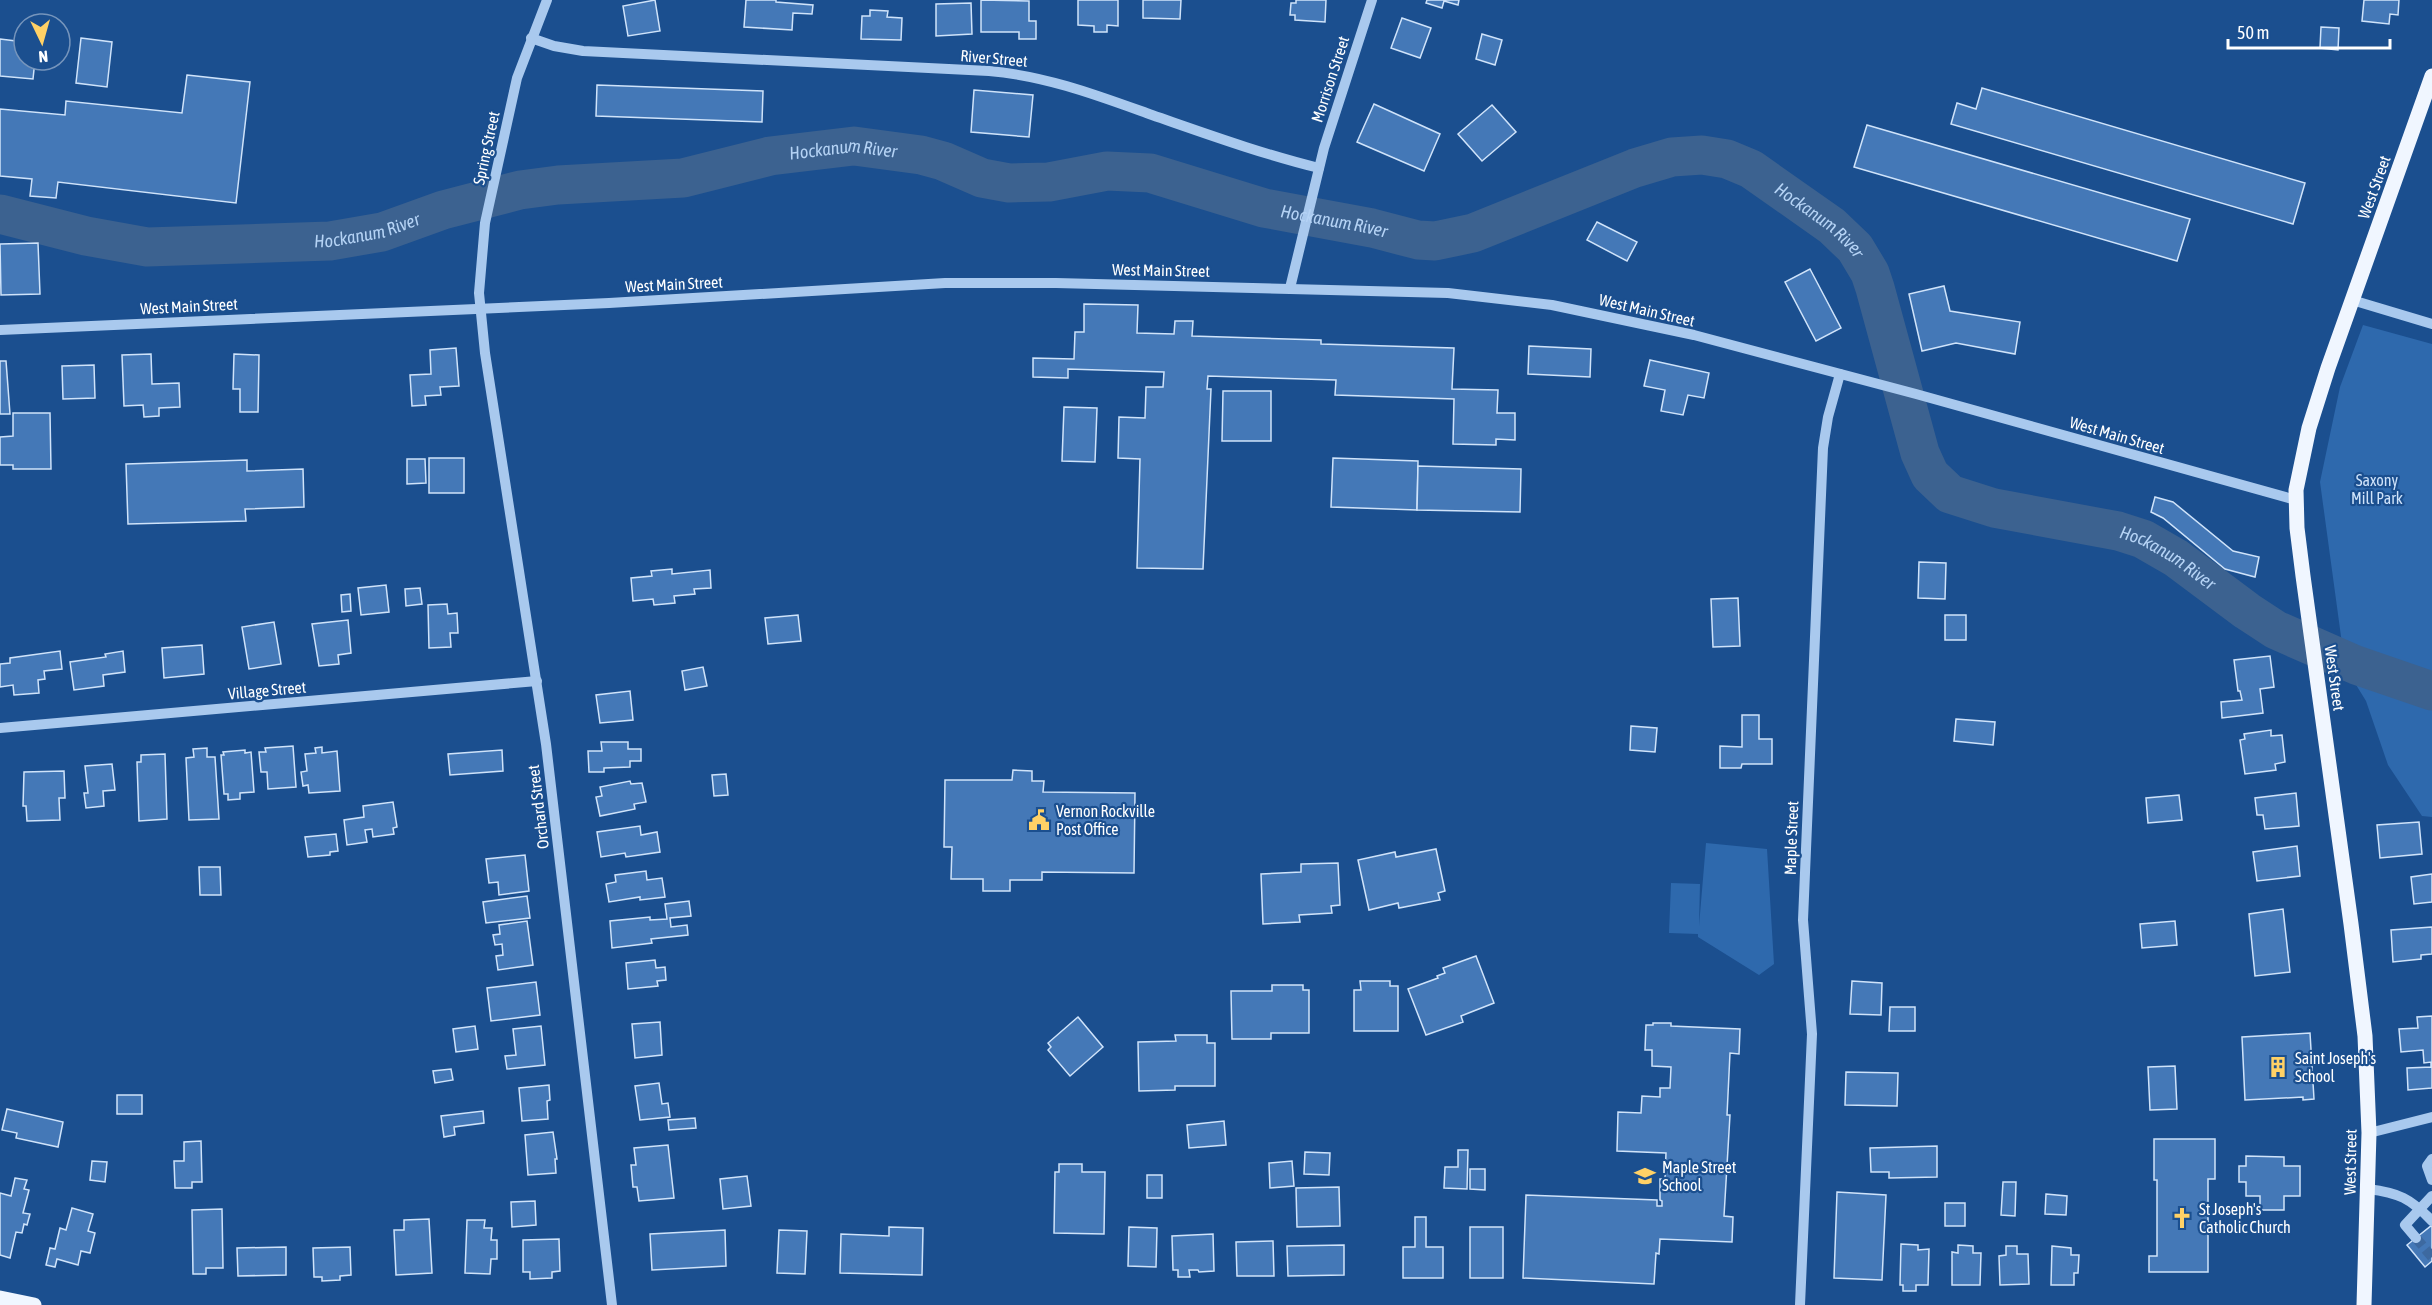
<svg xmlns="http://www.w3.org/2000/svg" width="2432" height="1305" font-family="'Asap Condensed',sans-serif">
  <rect width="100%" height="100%" fill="#1b4f8f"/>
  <!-- green -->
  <g fill="#2e69ad">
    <path d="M2363 325 2432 344V817L2422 816 2388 765 2366 701 2350 675 2346 673 2320 482 2340 387Z"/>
    <path d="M1706 843 1767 849 1774 964 1759 975 1698 937V934L1669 933 1671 883 1700 884 1699 926Z"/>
  </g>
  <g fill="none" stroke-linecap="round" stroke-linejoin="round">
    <!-- river -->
    <path stroke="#3c6290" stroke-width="39" id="s1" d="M0 214 86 236 147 247 330 241 382 232 443 210 520 190 558 185 683 178 770 156 854 146 921 155 943 161 982 178 1009 183 1049 182 1107 171 1150 173 1264 208 1372 228 1418 240 1435 241 1473 233 1635 168 1672 157 1702 155 1727 159 1751 169 1832 226 1855 248 1870 273 1875 288 1920 453 1930 475 1950 494 1994 508 2118 531 2143 539 2176 558 2247 611 2276 630 2356 665 2432 691"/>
  </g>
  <!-- building -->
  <g fill="#4478b7" stroke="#cfe3fa" stroke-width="1.5">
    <path d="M655 0 660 31 628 36 623 6Z"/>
    <path d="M746 0H776V2L813 5 812 14 793 13 792 30 744 27Z"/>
    <path d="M981 0 1029 1V21H1036V39H1019V32H981Z"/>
    <path d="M1078 0H1118V26L1107 25V32H1094V26L1078 25Z"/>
    <path d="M1143 0H1181L1180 19 1143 18Z"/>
    <path d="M1296 0H1326L1325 22 1295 20V15H1290L1291 3H1296Z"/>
    <path d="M1427 0H1459L1458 5 1444 1 1442 8 1426 3Z"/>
    <path d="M2364 0H2399L2398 15 2390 14 2389 24 2362 21Z"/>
    <path d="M971 3 972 34 936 36V4Z"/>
    <path d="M870 10 888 11 887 17 902 18 901 40 861 39 862 16H870Z"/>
    <path d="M1402 18 1431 28 1420 58 1391 48Z"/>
    <path d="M2321 27 2339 28 2338 50 2320 48Z"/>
    <path d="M1482 34 1502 40 1495 65 1476 59Z"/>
    <path d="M81 38 112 42 107 87 76 83Z"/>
    <path d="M0 39 24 42V60H35L33 79 0 76Z"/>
    <path d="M187 75 250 82 236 203 58 182 56 198 30 196 32 179 0 176V109L65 115 66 101 182 113Z"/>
    <path d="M597 85 763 91 762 122 596 116Z"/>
    <path d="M1982 88 2305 183 2293 224 1951 124 1957 103 1976 109Z"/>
    <path d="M974 90 1033 95 1029 137 971 132Z"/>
    <path d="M1374 104 1440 134 1424 171 1357 142Z"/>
    <path d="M1492 105 1516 132 1482 161 1458 134Z"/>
    <path d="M1867 125 2190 219 2177 261 1854 167Z"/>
    <path d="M1597 222 1637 242 1627 261 1587 240Z"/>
    <path d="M38 243 40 294 1 295 0 244Z"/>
    <path d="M1810 269 1841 328 1816 341 1785 282Z"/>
    <path d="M1944 286 1950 311 2020 322 2015 354 1956 343 1922 351 1909 294Z"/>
    <path d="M1084 304 1138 305 1137 333 1174 334 1175 321H1193L1192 336 1321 340V344L1454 348 1452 389 1498 390 1497 413H1515V440L1496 439V445L1453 444 1454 399 1335 395 1336 380 1208 376 1207 389H1211L1203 569 1137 568 1140 459 1118 458 1119 417 1145 418 1146 387H1163L1164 372 1068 369V378L1033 377V358L1074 359 1075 332H1084Z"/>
    <path d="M1529 346 1591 349 1590 377 1528 374Z"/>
    <path d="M456 348 459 386 440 387 441 395 425 396 426 405 412 406 410 375 431 374 430 350Z"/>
    <path d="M151 354 152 384 179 383 180 407 159 408V416L144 417 143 405 124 406 122 355Z"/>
    <path d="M234 354 259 355 258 412H240V389H233Z"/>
    <path d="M1650 360 1709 373 1704 398 1688 395 1683 415 1661 411 1665 390 1644 386Z"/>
    <path d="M0 361H6L10 414H0Z"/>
    <path d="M94 365 95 398 63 399 62 366Z"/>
    <path d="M1223 391H1271V441H1222Z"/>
    <path d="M1064 407 1097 408 1095 462 1062 461Z"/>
    <path d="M13 413H50L51 469H13V465H0V437L13 436Z"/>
    <rect x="429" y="458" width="35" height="35"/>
    <path d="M1333 458 1418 461 1417 510 1331 507Z"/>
    <path d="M407 459H425L426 483 407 484Z"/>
    <path d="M247 460V471L303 469 304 507 245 509 246 521 128 524 126 464Z"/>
    <path d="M1418 466 1521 469 1520 512 1417 510Z"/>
    <path d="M2155 497 2173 502 2233 551 2259 557 2255 577 2225 569 2163 518 2151 512Z"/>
    <path d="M1919 562 1946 563 1945 599 1918 598Z"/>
    <path d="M672 569V574L710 570 711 588 694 589 695 594 674 596 675 603 654 605 653 599 633 601 631 578 652 576 651 571Z"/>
    <path d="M386 585 389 612 361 615 358 588Z"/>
    <path d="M420 588 422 604 406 606 405 589Z"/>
    <path d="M350 594 351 611 342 612 341 595Z"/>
    <path d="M1738 598 1740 646 1713 647 1711 599Z"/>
    <path d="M447 604 448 614 457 613 458 633H450L451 647 429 648 428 605Z"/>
    <path d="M798 615 801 641 768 644 765 618Z"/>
    <rect x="1945" y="615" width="21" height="25"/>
    <path d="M348 620 351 653 338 655 339 664 319 666 312 624Z"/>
    <path d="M274 622 281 664 249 669 242 627Z"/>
    <path d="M202 645 204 674 164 678 162 648Z"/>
    <path d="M60 651 62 669 44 671 45 679 38 680 39 693 14 695 13 685 0 687V664L10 663V658Z"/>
    <path d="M123 651 125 672 103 675 104 686 74 690 70 662 106 657 105 654Z"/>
    <path d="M2270 656 2274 687 2260 689 2263 713 2222 718 2221 702 2242 700 2240 691H2238L2234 660Z"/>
    <path d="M703 667 707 686 685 690 682 671Z"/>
    <path d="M630 691 633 720 600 723 596 695Z"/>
    <path d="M1742 715H1759V739H1772V764H1742L1741 768H1720V746L1742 747Z"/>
    <path d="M1956 719 1995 722 1993 745 1954 741Z"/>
    <path d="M1631 726 1657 728 1655 752 1630 750Z"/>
    <path d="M2271 730V736L2282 735 2285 762 2275 764 2276 770 2245 774 2240 740 2245 739 2244 734Z"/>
    <path d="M601 742H628V749H641V761H630V767L604 768V772H589L588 751H602Z"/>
    <path d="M293 746 296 787 268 789 267 772H261L259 752H266L265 748Z"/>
    <path d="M322 747V753L337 751 340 791 309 793 308 785 303 786 301 772 307 771 305 754 316 753 315 748Z"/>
    <path d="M207 748V757H215L219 819 189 820 186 758 194 757 193 749Z"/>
    <path d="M245 750V753L251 752 254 792 240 793V799L228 800V794H224L221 755H224L223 752Z"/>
    <path d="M502 750 503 771 450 775 448 754Z"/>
    <path d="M165 754 167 819 139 821 137 762H141V755Z"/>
    <path d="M112 764 115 790 103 791 104 806 86 808 84 793H88L85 766Z"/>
    <path d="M1013 770 1032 771V781H1044L1043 792 1135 793 1134 873 1042 872V880H1010V891H983V879H951L952 847H944L945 780H1012Z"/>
    <path d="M64 771 65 798H59L60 820 27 821 26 806H23L24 772Z"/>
    <path d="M726 774 728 795 714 796 712 775Z"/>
    <path d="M630 781 631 784 642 783 646 802 634 804 635 809 600 816 596 797 602 796 600 787Z"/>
    <path d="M2296 793 2299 826 2265 829 2263 815H2257L2255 798Z"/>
    <path d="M2179 795 2182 820 2148 823 2146 798Z"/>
    <path d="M393 802 397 827 393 828 394 834 373 837 372 829 365 830 367 842 347 845 344 820 364 817 363 806Z"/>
    <path d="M2419 822 2422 854 2380 858 2377 825Z"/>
    <path d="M640 826 641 835 657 832 660 852 626 857 625 853 601 857 597 832Z"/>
    <path d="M336 834 338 851 330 852V855L308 857 305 837Z"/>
    <path d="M2297 846 2300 876 2257 881 2253 852Z"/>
    <path d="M1436 849 1445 891 1438 893 1440 900 1399 908 1398 903 1369 910 1358 860 1395 852 1396 857Z"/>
    <path d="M525 855 529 891 499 895 498 882 489 883 486 859Z"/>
    <path d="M1338 863 1340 905 1331 906 1332 913 1299 915 1300 922 1263 924 1261 874 1301 872V864Z"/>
    <path d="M199 867H220L221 895H200Z"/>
    <path d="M646 871 647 880 662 878 665 897 640 900V897L609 902 606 884 616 882 615 875Z"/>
    <path d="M2432 874V902L2414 904 2411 877Z"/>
    <path d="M527 896 530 918 486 923 483 902Z"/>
    <path d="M689 901 691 916 670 918 671 927 687 925 688 935 651 939 652 943 612 948 610 921 650 917V920L667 919 665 904Z"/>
    <path d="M2283 909 2290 972 2255 976 2249 914Z"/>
    <path d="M527 921 533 965 498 970 496 956 503 955 502 944 495 945 493 935 500 934 499 925Z"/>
    <path d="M2175 921 2177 945 2142 948 2140 924Z"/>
    <path d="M2432 927V954L2421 955V959L2393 962 2391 930Z"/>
    <path d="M1476 956 1494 1003 1461 1016 1463 1022 1426 1035 1408 989 1438 978 1437 976 1445 973 1443 968Z"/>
    <path d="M655 960 656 968 665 967 666 980 657 981 658 986 628 989 626 963Z"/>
    <path d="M1360 981H1390V986H1398V1031H1354V990H1361Z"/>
    <path d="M1852 981 1882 983 1881 1015 1850 1014Z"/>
    <path d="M536 982 540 1015 491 1021 487 988Z"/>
    <path d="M1272 985H1303V990H1309V1033H1271V1039H1232L1231 991H1272Z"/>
    <path d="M1890 1007H1915V1031H1889Z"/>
    <path d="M2432 1016V1088L2408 1090 2407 1068 2431 1067V1062L2424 1063 2423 1050 2401 1052 2399 1029 2418 1028 2417 1017Z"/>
    <path d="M1078 1017 1103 1047 1070 1076 1048 1050 1051 1047 1048 1043Z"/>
    <path d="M660 1022 662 1055 635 1058 632 1024Z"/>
    <path d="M1653 1023H1671V1026L1740 1029 1739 1054 1730 1053 1727 1115H1730L1724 1216 1733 1217 1732 1242 1660 1239 1659 1254 1656 1253 1654 1284 1523 1278 1526 1195 1657 1200V1206H1662V1201L1660 1200V1179H1665L1666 1153 1617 1151 1618 1112 1641 1113 1642 1096 1660 1097V1088H1670L1671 1067 1652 1066V1050H1645L1646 1025H1653Z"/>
    <path d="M475 1026 478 1049 456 1052 453 1029Z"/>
    <path d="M541 1026 545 1065 507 1069 505 1056 516 1055 513 1029Z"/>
    <path d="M2310 1033 2314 1099 2303 1100V1097L2245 1100 2242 1037Z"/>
    <path d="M1175 1035H1207V1043H1215V1086H1175V1090L1139 1091 1138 1042 1176 1041Z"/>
    <path d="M2175 1066 2177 1109 2150 1110 2148 1067Z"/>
    <path d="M451 1069 453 1080 435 1083 433 1071Z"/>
    <path d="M1846 1072 1898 1073 1897 1106 1845 1105Z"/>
    <path d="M659 1083 662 1104 668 1103 670 1117 640 1120 635 1086Z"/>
    <path d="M549 1085 550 1100 547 1101 548 1119 522 1121 519 1088Z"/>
    <rect x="117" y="1095" width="25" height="19"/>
    <path d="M7 1109 63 1122 58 1147 16 1138 17 1133 2 1130Z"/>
    <path d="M483 1111 484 1123 454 1127 455 1135 444 1137 441 1116Z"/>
    <path d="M695 1118 696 1128 669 1130 668 1120Z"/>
    <path d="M1224 1121 1226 1145 1189 1148 1187 1125Z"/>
    <path d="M553 1132 557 1159H555L556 1173 528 1175 525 1135Z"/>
    <path d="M2154 1139H2215V1179H2208V1272H2149V1256H2157V1180H2154Z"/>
    <path d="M201 1141 202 1182H192V1188H175L174 1161H184V1142Z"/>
    <path d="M668 1145 674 1198 639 1201 637 1187H633L631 1165H636L634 1148Z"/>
    <path d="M1937 1146V1177L1889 1178V1172H1871L1870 1148Z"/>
    <path d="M1458 1150H1468L1467 1189 1444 1188 1445 1167H1458Z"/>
    <path d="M1305 1152 1330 1153 1329 1175 1304 1174Z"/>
    <path d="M2246 1156 2284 1157V1166H2300V1196H2284V1210H2260V1196H2246V1182H2239V1166H2246Z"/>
    <path d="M92 1161 107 1162 105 1182 90 1180Z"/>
    <path d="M1292 1161 1294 1186 1270 1188 1269 1163Z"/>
    <path d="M1059 1164H1082V1172H1105L1104 1234 1054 1233 1055 1172H1059Z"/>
    <path d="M1470 1169H1485V1190L1470 1189Z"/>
    <rect x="1147" y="1175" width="15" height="23"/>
    <path d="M747 1176 751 1206 723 1209 720 1179Z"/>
    <path d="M15 1178 27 1180 24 1189 29 1190 23 1213 30 1214 27 1225 24 1224 22 1233 16 1232 10 1258 0 1255V1193L11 1196Z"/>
    <path d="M2003 1182H2016L2015 1216 2001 1215Z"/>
    <path d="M1339 1187 1340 1226 1297 1227 1296 1188Z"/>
    <path d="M1837 1192 1886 1195 1882 1280 1834 1278Z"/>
    <path d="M2046 1194 2067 1196 2066 1215 2045 1214Z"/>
    <path d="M535 1201 536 1225 512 1227 511 1202Z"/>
    <rect x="1945" y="1203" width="20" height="23"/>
    <path d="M72 1208 93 1214 88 1231 95 1233 90 1253 81 1251 78 1265 57 1259 55 1267 46 1265 50 1248 55 1249 60 1228 66 1230Z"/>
    <path d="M222 1209 223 1268H206V1274H193L192 1210Z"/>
    <path d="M1415 1217H1426V1247H1443V1278H1403V1247H1415Z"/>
    <path d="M429 1219 432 1273 396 1275 394 1230H404V1220Z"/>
    <path d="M467 1220H485L484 1228H492L491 1240H497V1259H491L490 1274 465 1273Z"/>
    <path d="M2432 1225V1261L2425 1267 2407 1245Z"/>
    <path d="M889 1227 923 1228 922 1275 840 1273 841 1234 889 1236Z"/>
    <path d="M1129 1227 1157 1228 1156 1267 1128 1266Z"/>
    <rect x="1470" y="1227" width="33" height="51"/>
    <path d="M725 1230 726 1266 652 1270 650 1234Z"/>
    <path d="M779 1230 807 1231 805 1274 777 1273Z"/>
    <path d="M1213 1234 1214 1271 1199 1272 1198 1270H1189L1190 1277H1178V1270H1173L1172 1236Z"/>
    <path d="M559 1239 560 1271 552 1272V1278L530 1279V1272H523V1240Z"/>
    <path d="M1273 1241 1274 1276H1237L1236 1242Z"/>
    <path d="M1901 1244 1918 1245V1250L1929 1249 1928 1285H1916V1291H1903V1285H1900Z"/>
    <path d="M1344 1245V1275L1288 1276 1287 1246Z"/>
    <path d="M1958 1245 1973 1246V1253H1981L1980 1285H1952V1252L1958 1253Z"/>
    <path d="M2006 1246H2017V1254H2028L2029 1284 2000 1285 1999 1256 2006 1255Z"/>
    <path d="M2052 1246 2071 1248V1255H2079L2078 1273H2074V1285H2051Z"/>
    <path d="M286 1247V1275L238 1276 237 1248Z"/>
    <path d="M350 1247 351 1275 340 1276V1280L322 1281V1277H314L313 1248Z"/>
  </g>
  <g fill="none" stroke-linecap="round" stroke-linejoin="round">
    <!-- minor-tunnel -->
    <path stroke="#3d69a0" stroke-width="10" stroke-dasharray="10 5" stroke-linecap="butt" d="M2416 1238 2432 1257"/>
    <!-- minor -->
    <g stroke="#a9c9ee" stroke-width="10">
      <path d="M547 0 517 78 485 223 479 293 485 353 546 744 612 1305"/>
      <path d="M531 38 554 46 583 51 989 71C1047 76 1099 96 1152 115 1207 134 1262 154 1319 168"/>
      <path d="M1290 288 1324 148 1372 0"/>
      <path d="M2352 300 2432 324"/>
      <path d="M0 330 609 303 945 283H1056L1448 293 1552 305 1694 335 1916 394 2296 500"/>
      <path d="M0 728 537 681"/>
      <path d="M2369 1133 2432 1117"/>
      <path d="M2432 1159 2427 1166 2432 1180"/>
      <path d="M2368 1189C2399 1193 2410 1198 2432 1221"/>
      <path d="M2416 1238 2405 1225 2432 1196"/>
      <path d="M1800 1305 1812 1034 1803 920 1823 448 1828 417 1840 374"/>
    </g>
    <!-- major -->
    <g stroke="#f0f6ff" stroke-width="15">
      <path d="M0 1298 34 1305"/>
      <path d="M2364 1305 2369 1133 2365 1036 2351 924 2303 576 2297 528 2296 490 2309 428 2328 368 2432 76"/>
    </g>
  </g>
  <!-- icons -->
  <defs>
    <symbol id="civic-bare" viewBox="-9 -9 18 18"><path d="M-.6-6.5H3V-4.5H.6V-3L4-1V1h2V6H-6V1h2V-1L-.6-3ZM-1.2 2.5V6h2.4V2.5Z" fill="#ffd166" stroke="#1b4f8f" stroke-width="2.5" paint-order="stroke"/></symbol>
    <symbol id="building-bare" viewBox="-9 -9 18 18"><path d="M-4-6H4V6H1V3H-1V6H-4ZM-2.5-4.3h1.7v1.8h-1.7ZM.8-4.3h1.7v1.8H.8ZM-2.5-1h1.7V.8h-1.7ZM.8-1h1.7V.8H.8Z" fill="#ffd166" stroke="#1b4f8f" stroke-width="2.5" paint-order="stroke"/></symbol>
    <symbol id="school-bare" viewBox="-9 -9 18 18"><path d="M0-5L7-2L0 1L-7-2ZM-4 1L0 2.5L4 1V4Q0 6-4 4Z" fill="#ffd166" stroke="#1b4f8f" stroke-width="2.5" paint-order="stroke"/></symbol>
    <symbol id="church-bare" viewBox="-9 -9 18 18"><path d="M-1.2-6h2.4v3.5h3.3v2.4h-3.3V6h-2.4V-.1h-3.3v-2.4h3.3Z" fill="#ffd166" stroke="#1b4f8f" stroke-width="2.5" paint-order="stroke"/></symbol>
  </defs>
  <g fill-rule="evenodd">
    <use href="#civic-bare" x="1024" y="805" width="30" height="30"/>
    <use href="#building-bare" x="2263" y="1052" width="30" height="30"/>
    <use href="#school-bare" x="1630" y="1161" width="30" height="30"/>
    <use href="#church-bare" x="2167" y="1203" width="30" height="30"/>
  </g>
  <g text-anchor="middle" stroke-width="4.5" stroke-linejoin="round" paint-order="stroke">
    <!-- street labels -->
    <g font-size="16" fill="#fff" stroke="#1b4f8f">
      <text transform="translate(994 58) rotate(5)" y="6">River Street</text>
      <text transform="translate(1330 79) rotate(-72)" y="6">Morrison Street</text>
      <text transform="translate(486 148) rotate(-78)" y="6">Spring Street</text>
      <text transform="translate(2374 187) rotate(-70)" y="6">West Street</text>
      <text transform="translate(1161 270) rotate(1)" y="6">West Main Street</text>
      <text transform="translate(674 284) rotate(-3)" y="6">West Main Street</text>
      <text transform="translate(189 306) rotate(-3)" y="6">West Main Street</text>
      <text transform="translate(1647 310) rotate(13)" y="6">West Main Street</text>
      <text transform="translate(2117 435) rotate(16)" y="6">West Main Street</text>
      <text transform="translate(2335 678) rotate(82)" y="6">West Street</text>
      <text transform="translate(267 690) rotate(-5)" y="6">Village Street</text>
      <text transform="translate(538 807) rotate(-97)" y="6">Orchard Street</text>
      <text transform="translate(1791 838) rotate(-88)" y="6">Maple Street</text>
      <text transform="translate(2350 1162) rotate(-89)" y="6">West Street</text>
    </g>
    <!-- park labels -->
    <g font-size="16" fill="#cfe3fa" stroke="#1b4f8f">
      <text x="2377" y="486">Saxony<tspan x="2377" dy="18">Mill Park</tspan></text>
    </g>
    <!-- poi labels -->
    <g font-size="16" fill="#fff" stroke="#1b4f8f" text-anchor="start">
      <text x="1056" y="817">Vernon Rockville<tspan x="1056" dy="18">Post Office</tspan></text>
      <text x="2295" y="1064">Saint Joseph's<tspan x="2295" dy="18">School</tspan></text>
      <text x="1662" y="1173">Maple Street<tspan x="1662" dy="18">School</tspan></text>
      <text x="2199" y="1215">St Joseph's<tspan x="2199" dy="18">Catholic Church</tspan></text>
    </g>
    <!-- water labels -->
    <g font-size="18" font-style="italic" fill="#b5d3f5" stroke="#1b4f8f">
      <text dy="6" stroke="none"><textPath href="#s1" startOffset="858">Hockanum River</textPath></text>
      <text dy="6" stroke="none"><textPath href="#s1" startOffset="1362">Hockanum River</textPath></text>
      <text dy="6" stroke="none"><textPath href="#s1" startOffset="1884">Hockanum River</textPath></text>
      <text dy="6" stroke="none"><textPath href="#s1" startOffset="372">Hockanum River</textPath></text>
      <text dy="6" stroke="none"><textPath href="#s1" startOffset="2426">Hockanum River</textPath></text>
    </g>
  </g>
  <!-- north arrow -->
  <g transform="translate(42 42) rotate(175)"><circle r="28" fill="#1b4f8f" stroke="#7695bc" stroke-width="1.5"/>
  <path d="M0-4.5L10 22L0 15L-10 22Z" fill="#ffd166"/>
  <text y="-9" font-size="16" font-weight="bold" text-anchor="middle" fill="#ffffff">N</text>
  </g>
  <!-- scale -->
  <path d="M2228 39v9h162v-9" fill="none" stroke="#ffffff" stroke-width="3"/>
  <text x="2237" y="39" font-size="18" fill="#ffffff" stroke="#1b4f8f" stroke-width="4.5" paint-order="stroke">50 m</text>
</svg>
